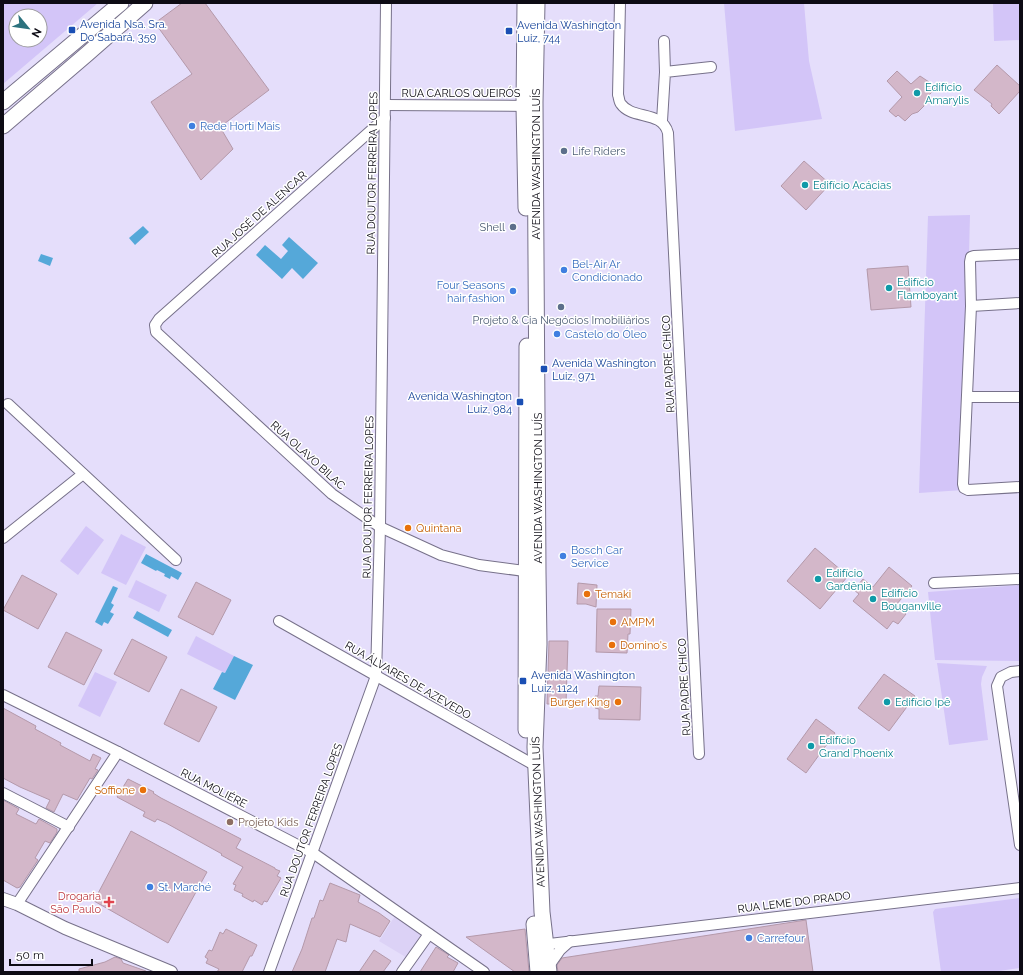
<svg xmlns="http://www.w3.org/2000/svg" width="1023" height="975" font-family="Raleway,sans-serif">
  <rect width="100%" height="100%" fill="#e5defb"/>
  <!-- built -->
  <path fill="#dcd2f6" d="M395 916 426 934 409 959 379 941Z"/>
  <!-- green -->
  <g fill="#d3c5f8" fill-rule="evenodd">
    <path d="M3 3H98L3 84ZM16 16H40V40H16Z"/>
    <path d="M724 3H804L809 61 822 119 735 131Z"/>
    <path d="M993 3H1020V40L994 41Z"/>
    <path d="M970 215 963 490 919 493 928 216Z"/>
    <path d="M86 526 104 540 78 575 60 561Z"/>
    <path d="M121 534 146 547 126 585 101 573Z"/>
    <path d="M136 580 167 595 159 612 128 597Z"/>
    <path d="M1020 585V661L935 660 928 592Z"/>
    <path d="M196 636 234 656 225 673 187 654Z"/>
    <path d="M937 663 987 666 982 677 981 684 988 740 949 745Z"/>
    <path d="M95 672 117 682 100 717 78 706Z"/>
    <path d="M1020 898V968L992 972H941L933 912 935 909Z"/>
  </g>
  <!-- water -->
  <g fill="#55a8d9">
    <path d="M143 226 149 232 135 245 129 238Z"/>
    <path d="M289 237 318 263 303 279 292 268 282 279 256 255 265 245 281 259 288 251 282 245Z"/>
    <path d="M41 254 53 258 50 266 38 261Z"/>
    <path d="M146 554 182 573 178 580 171 576 170 579 164 576 165 574 157 570 156 571 141 563Z"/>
    <path d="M113 586 118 588 111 603 114 605 110 612 114 614 108 624 104 622 102 626 95 622Z"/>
    <path d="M137 611 172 630 168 637 133 618Z"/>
    <path d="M234 656 253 665 235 700 213 689 222 672 225 673Z"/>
  </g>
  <!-- building -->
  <g fill="#d3b7c9" stroke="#b499aa">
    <path d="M182 3H205L269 90 220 127 233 149 201 180 151 102 192 74 155 23Z"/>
    <path d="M997 65 1020 86V91L999 114 991 106 992 104 974 90Z"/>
    <path d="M897 71 911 84 920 76 929 82 927 83 935 89 926 98 924 106 918 112 912 114 905 121 898 115 896 117 889 111 902 97 887 81Z"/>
    <path d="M804 161 830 184 806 210 781 186Z"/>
    <path d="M908 266 911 307 871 310 867 269Z"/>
    <path d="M815 548 848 576 820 609 787 581Z"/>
    <path d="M889 567 912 586 896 605 906 614 898 624 893 621 887 629 853 601 859 594 854 590 863 579 873 587Z"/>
    <path d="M22 575 57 594 38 629 3 610Z"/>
    <path d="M196 582 231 600 213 635 178 617Z"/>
    <path d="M578 583 597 585 596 607 586 604H577Z"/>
    <path d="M597 609H631L630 634H628L627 653 596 652Z"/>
    <path d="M66 632 102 650 84 685 48 667Z"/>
    <path d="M132 639 167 657 149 692 114 674Z"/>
    <path d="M549 641H568L566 704H547Z"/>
    <path d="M884 674 915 696 889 731 858 708Z"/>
    <path d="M599 686 641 687 640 720 599 719V709L595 708V696H598Z"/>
    <path d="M181 689 217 707 199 742 164 724Z"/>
    <path d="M3 708 36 726 35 729 61 743 60 745 90 761 93 754 101 758 95 769 98 770 92 779 90 778 77 800 63 794 54 812 46 808 50 800 20 787 3 778Z"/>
    <path d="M816 719 835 733 806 773 787 759Z"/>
    <path d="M128 779 154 792 153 793 161 798 241 839 236 848 275 868V869L280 871 277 876 281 878 267 902 264 901 262 905 254 900 253 902 242 896 243 894 234 890 236 885 233 884 243 867 221 855 222 854 166 823 157 819 155 822 143 816 145 812 117 797Z"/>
    <path d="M3 800 19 809 16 814 36 824 39 819 57 829V832L50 843 45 841 35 858 38 860 20 887 17 888 3 880Z"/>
    <path d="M131 831 207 872 168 943 94 901Z"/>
    <path d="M330 883 360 895 358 902 379 913 390 921 380 937 350 924 346 942 337 939 325 972H292L302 949 312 918H314L320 900 323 901Z"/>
    <path d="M806 920 813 972H558L557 965 562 958Z"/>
    <path d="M226 929 257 945 252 956H250L242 972H217L219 969 206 963 208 959 205 957 209 950 212 951 220 932 223 934Z"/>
    <path d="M525 929 529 972H515L466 937Z"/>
    <path d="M436 947 449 955 447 957 458 963 453 972H420Z"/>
    <path d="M374 950 391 961 383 972H359Z"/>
    <path d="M115 957 121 959 123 963 146 971V972H79V969L105 962Z"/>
  </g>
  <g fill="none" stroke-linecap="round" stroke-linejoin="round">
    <defs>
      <g id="minor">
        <path d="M620 3 618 95C619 97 619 102 621 104 632 120 662 110 668 133L699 754"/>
        <path d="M664 41 665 72"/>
        <path d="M385 105 530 106"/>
        <path d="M385 118 159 319 155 325 156 332 332 494 380 527 441 555 479 565 532 572"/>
        <path d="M662 121 665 72 711 67"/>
        <path d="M1020 254 974 256 971 257 970 262 971 306 963 484 964 488 968 490 1020 487"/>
        <path d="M971 306 1020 303"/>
        <path d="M967 397H1020"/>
        <path d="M8 404 176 560"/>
        <path d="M3 538 83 474"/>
        <path d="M934 583 1020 579"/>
        <path d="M279 621 536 766"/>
        <path d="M1020 671 1011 672 1001 677 997 686 1020 845"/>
        <path d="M3 695 118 752 313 853 484 972"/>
        <path d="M3 793 69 827"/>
        <path d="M17 904 118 752"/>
        <path d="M541 945 1020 888"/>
        <path d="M548 967 560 950 570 941"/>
        <path d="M269 972 376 676 380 527 386 3"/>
        <path d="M402 972 429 934"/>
      </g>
      <path id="tertiary" d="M3 899 17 904 65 928 171 972"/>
      <g id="primary">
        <path d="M525 3 524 106 526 208"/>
        <path d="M537 3 535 102 538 572 539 644 535 747 542 912 549 972"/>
        <path d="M3 102 121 3"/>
        <path d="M3 126 87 54 145 3"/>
        <path d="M526 730 527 346"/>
        <path d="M534 924 538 972"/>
      </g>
    </defs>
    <!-- minor casing -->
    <use href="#minor" stroke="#77718a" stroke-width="12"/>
    <!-- tertiary casing -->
    <use href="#tertiary" stroke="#77718a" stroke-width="14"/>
    <!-- primary casing -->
    <use href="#primary" stroke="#77718a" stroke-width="17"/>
    <!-- minor -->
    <use href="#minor" stroke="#fff" stroke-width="10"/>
    <!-- tertiary -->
    <use href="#tertiary" stroke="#fff" stroke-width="12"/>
    <!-- primary -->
    <use href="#primary" stroke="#fff" stroke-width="15"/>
  </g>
  <!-- markers -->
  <g fill="#1a4fb4" stroke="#fff" stroke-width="1.5">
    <rect x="68" y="26" width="8" height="8" rx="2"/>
    <rect x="505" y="27" width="8" height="8" rx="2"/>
    <rect x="540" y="365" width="8" height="8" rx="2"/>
    <rect x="516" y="398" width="8" height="8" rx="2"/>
    <rect x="519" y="677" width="8" height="8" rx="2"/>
  </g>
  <g fill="#0f9aa8" stroke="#fff" stroke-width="1.5">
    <circle cx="917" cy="93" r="4"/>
    <circle cx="805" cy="185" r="4"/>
    <circle cx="889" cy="288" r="4"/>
    <circle cx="818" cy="579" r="4"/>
    <circle cx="873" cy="599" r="4"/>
    <circle cx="887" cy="702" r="4"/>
    <circle cx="811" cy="746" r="4"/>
  </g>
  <g fill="#3f7fe0" stroke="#fff" stroke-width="1.5">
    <circle cx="192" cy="126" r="4"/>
    <circle cx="564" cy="270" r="4"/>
    <circle cx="513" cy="291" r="4"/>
    <circle cx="557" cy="334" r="4"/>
    <circle cx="563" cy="556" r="4"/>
    <circle cx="150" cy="887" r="4"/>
    <circle cx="749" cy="938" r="4"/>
  </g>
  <g fill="#5c6f8a" stroke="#fff" stroke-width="1.5">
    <circle cx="564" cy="151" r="4"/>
    <circle cx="513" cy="227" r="4"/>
    <circle cx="561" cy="307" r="4"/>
  </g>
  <g fill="#e8710a" stroke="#fff" stroke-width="1.5">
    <circle cx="408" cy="528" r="4"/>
    <circle cx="587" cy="594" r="4"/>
    <circle cx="613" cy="622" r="4"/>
    <circle cx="612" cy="645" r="4"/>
    <circle cx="618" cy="702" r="4"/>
    <circle cx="143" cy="790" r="4"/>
  </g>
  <circle fill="#8d6e63" stroke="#fff" stroke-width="1.5" cx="230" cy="822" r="4"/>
  <path fill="#e0444e" stroke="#fff" stroke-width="1.5" d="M107 896h4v4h4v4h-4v4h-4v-4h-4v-4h4z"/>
  <g text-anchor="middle" stroke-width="3" stroke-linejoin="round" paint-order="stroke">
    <!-- transit labels -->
    <g font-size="11" fill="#164399" stroke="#fff" text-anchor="start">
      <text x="80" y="28">Avenida Nsa. Sra.<tspan x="80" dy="13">Do Sabará, 359</tspan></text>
      <text x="517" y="29">Avenida Washington<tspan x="517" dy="13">Luiz, 744</tspan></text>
      <text x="552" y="367">Avenida Washington<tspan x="552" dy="13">Luiz, 971</tspan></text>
      <text x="512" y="400" text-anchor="end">Avenida Washington<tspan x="512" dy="13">Luiz, 984</tspan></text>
      <text x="531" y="679">Avenida Washington<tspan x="531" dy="13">Luiz, 1124</tspan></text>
    </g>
    <!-- culture labels -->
    <g font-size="11" fill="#0d838f" stroke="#fff" text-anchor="start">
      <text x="925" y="91">Edifício<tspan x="925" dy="13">Amarylis</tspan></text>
      <text x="813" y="189">Edifício Acácias</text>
      <text x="897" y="286">Edifício<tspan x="897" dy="13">Flamboyant</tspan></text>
      <text x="826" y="577">Edifício<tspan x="826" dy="13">Gardênia</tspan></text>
      <text x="881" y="597">Edifício<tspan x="881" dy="13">Bouganville</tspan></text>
      <text x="895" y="706">Edifício Ipê</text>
      <text x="819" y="744">Edifício<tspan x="819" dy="13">Grand Phoenix</tspan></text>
    </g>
    <!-- street labels -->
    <g font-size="11" fill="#0d0b14" stroke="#fff">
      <text x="461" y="97">RUA CARLOS QUEIRÓS</text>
      <text transform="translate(536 164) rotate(-90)" y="4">AVENIDA WASHINGTON LUÍS</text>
      <text transform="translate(372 173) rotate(-89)" y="4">RUA DOUTOR FERREIRA LOPES</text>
      <text transform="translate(259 214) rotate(-42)" y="4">RUA JOSÉ DE ALENCAR</text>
      <text transform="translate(668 364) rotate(-93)" y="4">RUA PADRE CHICO</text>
      <text transform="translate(308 455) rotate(42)" y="4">RUA OLAVO BILAC</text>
      <text transform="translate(538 488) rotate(-90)" y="4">AVENIDA WASHINGTON LUÍS</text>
      <text transform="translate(368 497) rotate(-89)" y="4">RUA DOUTOR FERREIRA LOPES</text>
      <text transform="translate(408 680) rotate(30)" y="4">RUA ÁLVARES DE AZEVEDO</text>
      <text transform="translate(684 687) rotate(-93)" y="4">RUA PADRE CHICO</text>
      <text transform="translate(214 788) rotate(27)" y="4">RUA MOLIÉRE</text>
      <text transform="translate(538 812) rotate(-92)" y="4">AVENIDA WASHINGTON LUÍS</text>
      <text transform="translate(311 820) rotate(-70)" y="4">RUA DOUTOR FERREIRA LOPES</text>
      <text transform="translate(794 902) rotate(-7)" y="4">RUA LEME DO PRADO</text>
    </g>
    <!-- shop labels -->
    <g font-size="11" fill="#366cbe" stroke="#fff" text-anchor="start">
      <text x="200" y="130">Rede Horti Mais</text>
      <text x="572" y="268">Bel-Air Ar<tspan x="572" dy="13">Condicionado</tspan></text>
      <text x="505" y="289" text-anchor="end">Four Seasons<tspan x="505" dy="13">hair fashion</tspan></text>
      <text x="565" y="338">Castelo do Óleo</text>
      <text x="571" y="554">Bosch Car<tspan x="571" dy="13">Service</tspan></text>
      <text x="158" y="891">St. Marché</text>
      <text x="757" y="942">Carrefour</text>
    </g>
    <!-- service labels -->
    <g font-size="11" fill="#4e5e75" stroke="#fff" text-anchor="start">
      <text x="572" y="155">Life Riders</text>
      <text x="505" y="231" text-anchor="end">Shell</text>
      <text x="561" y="324" text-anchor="middle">Projeto &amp; Cia Negócios Imobiliários</text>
    </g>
    <!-- food labels -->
    <g font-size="11" fill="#c56008" stroke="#fff" text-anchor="start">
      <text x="416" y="532">Quintana</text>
      <text x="595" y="598">Temaki</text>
      <text x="621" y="626">AMPM</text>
      <text x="620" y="649">Domino's</text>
      <text x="610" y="706" text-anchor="end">Burger King</text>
      <text x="135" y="794" text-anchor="end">Soffione</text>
    </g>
    <!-- education labels -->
    <g font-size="11" fill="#785e54" stroke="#fff" text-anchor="start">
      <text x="238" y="826">Projeto Kids</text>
    </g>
    <!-- health labels -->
    <g font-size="11" fill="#be3a42" stroke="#fff" text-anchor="end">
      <text x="101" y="900">Drogaria<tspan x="101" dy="13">São Paulo</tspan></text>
    </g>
  </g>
  <!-- border -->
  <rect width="1023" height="975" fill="none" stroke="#0d0b14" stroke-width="8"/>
  <!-- north arrow -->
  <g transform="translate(28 28) rotate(119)"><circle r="19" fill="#ffffff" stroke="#9e9da1"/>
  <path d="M0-3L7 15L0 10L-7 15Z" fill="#2b727e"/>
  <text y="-6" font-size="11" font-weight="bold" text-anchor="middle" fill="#0d0b14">N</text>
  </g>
  <!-- scale -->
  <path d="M10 959v6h82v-6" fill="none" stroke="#0d0b14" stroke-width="2"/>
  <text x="16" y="959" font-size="12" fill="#0d0b14" stroke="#ffffff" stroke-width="3" paint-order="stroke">50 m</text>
</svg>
